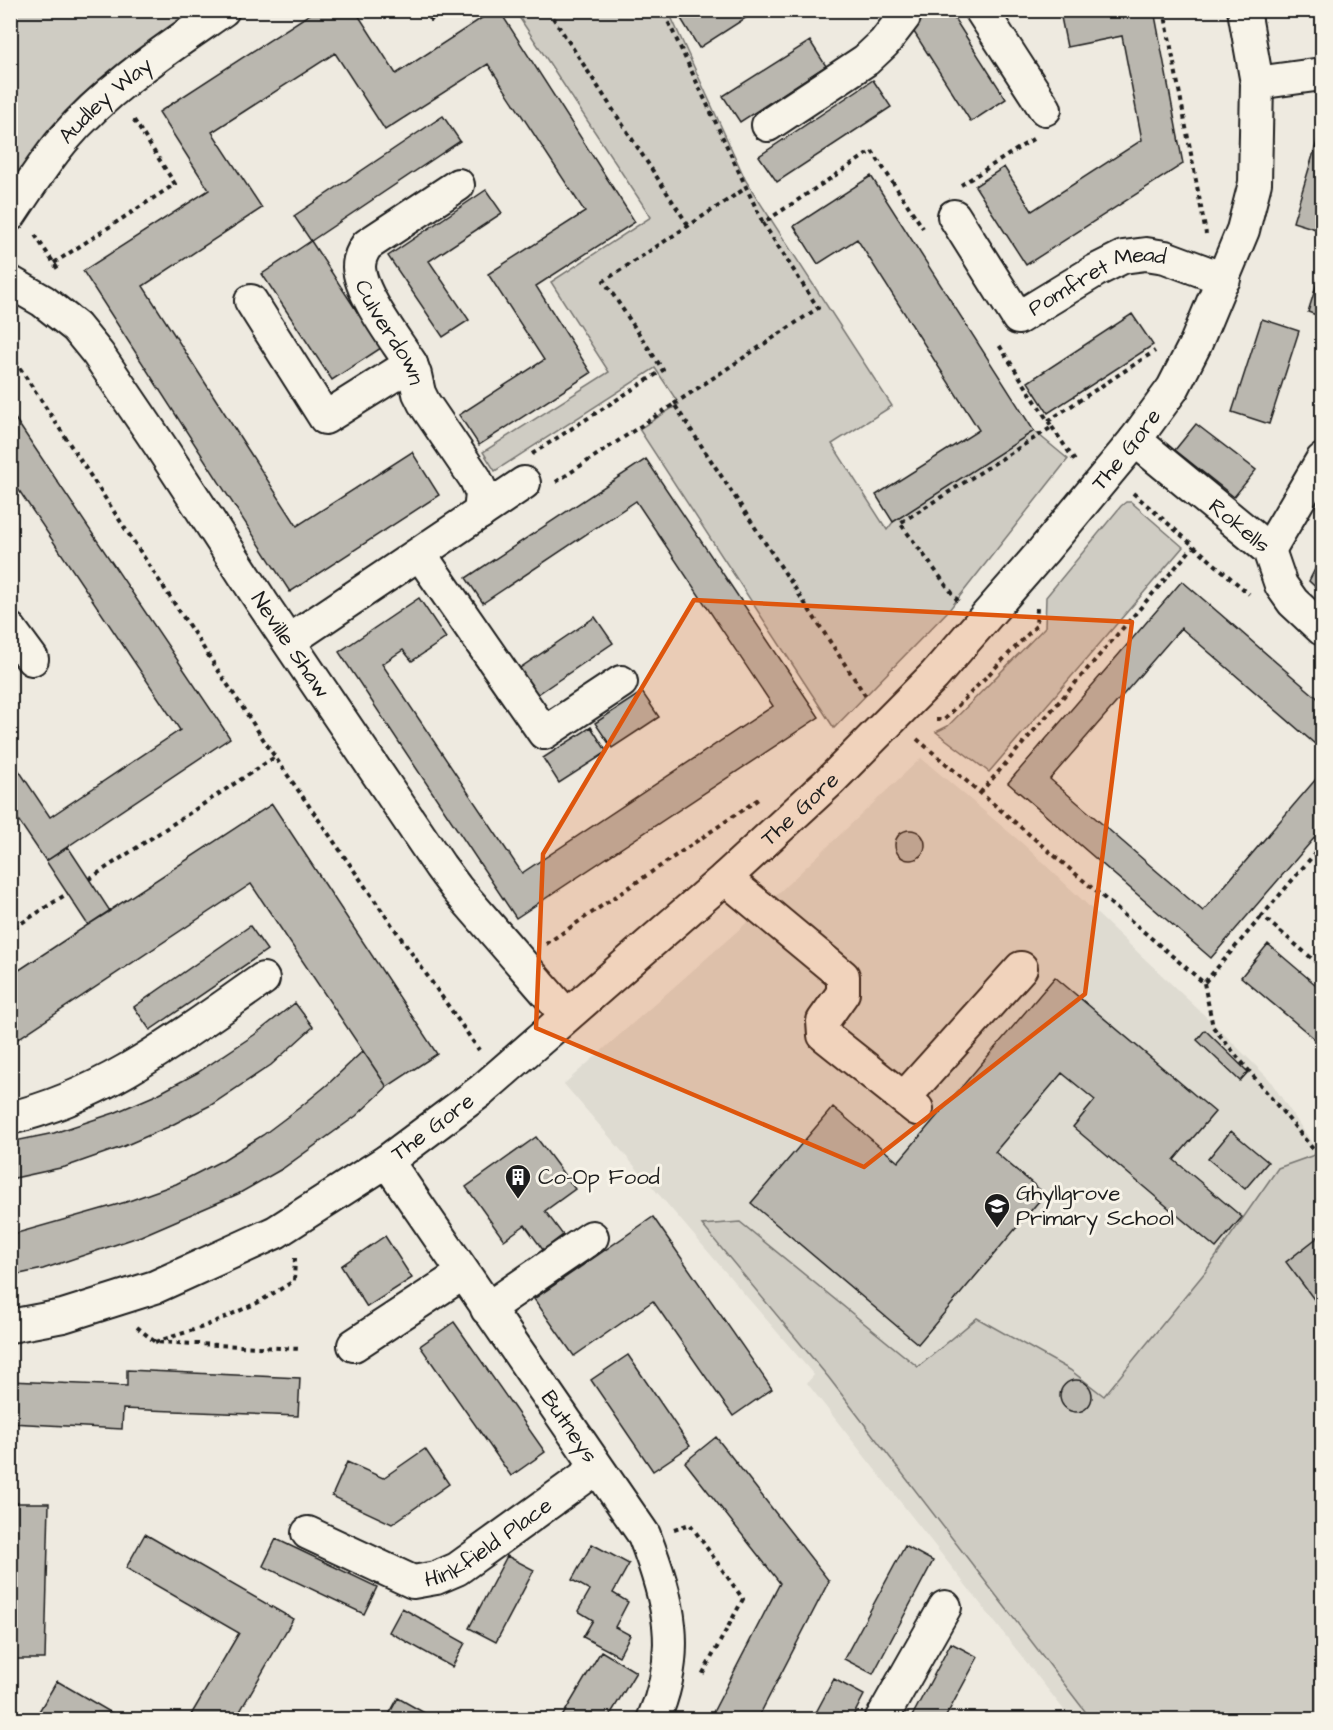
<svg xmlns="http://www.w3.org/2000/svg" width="1333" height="1730" font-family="'Architects Daughter',sans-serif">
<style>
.built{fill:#dedbd1}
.green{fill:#cfccc3;stroke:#767470;stroke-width:1.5}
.building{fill:#bab7af;stroke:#1c1c1c;stroke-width:1.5}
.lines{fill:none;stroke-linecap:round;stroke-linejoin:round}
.minor-casing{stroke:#1c1c1c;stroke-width:36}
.path{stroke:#1c1c1c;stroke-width:4;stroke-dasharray:4.5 4.5;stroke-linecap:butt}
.minor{stroke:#f7f3e8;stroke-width:32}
.marked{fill:#de560d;fill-opacity:0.2;stroke:#de560d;stroke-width:4.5;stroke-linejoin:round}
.labels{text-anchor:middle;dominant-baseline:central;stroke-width:6;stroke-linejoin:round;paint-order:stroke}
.street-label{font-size:22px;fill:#1c1c1c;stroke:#f7f3e8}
.poi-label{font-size:22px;fill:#1c1c1c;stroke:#f7f3e8;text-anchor:start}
</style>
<rect width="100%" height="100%" fill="#eeeae0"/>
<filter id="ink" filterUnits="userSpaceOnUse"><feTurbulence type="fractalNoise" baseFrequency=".0167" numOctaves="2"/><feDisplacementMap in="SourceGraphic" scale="12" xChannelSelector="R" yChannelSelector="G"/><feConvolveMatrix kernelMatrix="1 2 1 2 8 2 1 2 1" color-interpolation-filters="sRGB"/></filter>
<g filter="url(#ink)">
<path class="built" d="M921 758 1023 844 1219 1029 1269 1079 1322 1158V1719H1071L807 1383 814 1375 564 1084 751 919Z"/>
<path class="green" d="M668 10 746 181 892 406 832 444 887 530 893 522 1034 431 1068 459 949 610 834 728 639 429 679 404 655 368 495 471 483 452 609 372 551 282 651 217 515 11Z
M11 11H200L11 190Z
M1126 502H1131L1183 547 989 772 936 732 948 726 1045 627 1046 597 1121 506Z
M1320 1153 1322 1157V1719H1091L829 1378 702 1225 740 1222 918 1367 977 1318 1070 1370 1104 1396 1206 1271 1278 1168Z"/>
<path class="building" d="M316 10H355L396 74 494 10H499L635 222 536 286 591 373 479 445 459 415 544 360 488 274 585 212 488 64 385 130 335 53 212 132 262 208 143 286 297 526 412 452 439 495 290 592 83 271 209 190 159 112Z
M691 10H758L699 48 680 17Z
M900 10H949L1006 99 971 122Z
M1067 10H1154L1183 164 1026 265 975 186 1004 167 1032 211 1142 140 1122 36 1067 47 1060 12Z
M810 41 826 66 740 122 723 96Z
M873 80 891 107 777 182 759 156Z
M443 116 460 141 311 241 294 216Z
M1322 125V231L1293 222Z
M871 176 1034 431 893 522 876 495 979 430 857 239 818 264 794 226Z
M486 190 502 213 429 261 469 320 443 337 388 256Z
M311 241 381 348 332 380 262 274Z
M1322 267V317L1308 312Z
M1132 314 1153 345 1048 413 1028 382Z
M1262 319 1299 331 1269 424 1232 412Z
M10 411 230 738 46 861 10 808V757L50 817 180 730 10 477Z
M1196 424 1256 470 1234 497 1175 450Z
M646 459 819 717 516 918 339 652 419 598 446 638 412 661 403 650 382 664 522 873 773 706 636 501 483 603 466 578Z
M1322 555V593L1309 581Z
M1182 581 1322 702V750L1181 628 1050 779 1203 911 1322 772V829L1211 958 1008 783Z
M595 617 613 643 535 696 517 670Z
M642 692 659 717 612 748 595 723Z
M591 727 607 752 559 783 543 758Z
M272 804 437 1054 387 1087 251 884 10 1044V976Z
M895 845a15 15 0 1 1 30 0a15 15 0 1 1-30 0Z
M68 847 110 911 88 925 46 861Z
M250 926 267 950 150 1030 134 1007Z
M1268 944 1322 990V1045L1241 977Z
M1055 977 1215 1112 1174 1160 1242 1217 1216 1248 1073 1127 1095 1100 1062 1073 995 1152 1045 1194 918 1344 751 1203 833 1107 898 1162Z
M295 1003 313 1027 271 1065 211 1105 168 1127 122 1147 65 1167 10 1179V1142L54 1133 114 1113 156 1095 197 1073 254 1035Z
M1205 1030 1248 1072 1240 1081 1197 1040Z
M363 1051 387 1087 356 1116 282 1169 238 1194 141 1236 43 1269 10 1276V1235L126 1202 176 1184 223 1160 263 1135 299 1108 327 1085Z
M1231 1131 1268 1162 1245 1189 1208 1159Z
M536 1137 575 1189 545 1211 563 1235 543 1250 525 1225 504 1240 466 1187Z
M653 1217 772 1389 733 1416 653 1301 574 1356 534 1299Z
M1322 1234V1310L1286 1262Z
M385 1236 412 1278 367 1307 341 1266Z
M454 1322 545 1452 511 1476 420 1346Z
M628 1355 690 1446 653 1471 591 1380Z
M127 1370 300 1378 298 1416 123 1409 122 1429 10 1423V1381L127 1386Z
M1060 1396a16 16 0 1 1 32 0a16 16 0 1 1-32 0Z
M716 1437 829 1581 757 1720H709L780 1583 685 1462Z
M425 1449 449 1484 392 1524 332 1496 347 1462 383 1478Z
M10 1503H49L45 1659H10Z
M145 1534 293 1619 235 1720H188L239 1633 126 1568Z
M276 1539 377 1587 364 1614 263 1566Z
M592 1544 629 1564 613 1593 628 1602 615 1627 630 1635 619 1656 583 1637 593 1620 578 1611 590 1590 572 1580Z
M905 1546 933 1561 873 1674 844 1659Z
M507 1556 534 1570 496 1642 469 1628Z
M402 1608 465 1643 452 1667 389 1632Z
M951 1643 978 1657 944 1720H910Z
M601 1651 636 1672 607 1720H560Z
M834 1679 864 1695 851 1720H812Z
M57 1681 124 1720H49L38 1713Z
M398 1698 437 1720H386Z"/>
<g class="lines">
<g class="minor-casing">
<g id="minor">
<path d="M981 10 1045 109"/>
<path d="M1257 83 1322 74"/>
<path d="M768 125 866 60 884 43 904 17"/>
<path id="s1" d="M458 185 367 245C362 252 359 258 359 267 360 294 396 340 411 364L415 375 419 393 424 403 475 478 482 493 480 513"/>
<path id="s2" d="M10 215C27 189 44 163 63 140 107 88 167 49 223 10"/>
<path id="s3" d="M954 216 1018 318 1095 271 1123 257 1146 254 1165 257 1224 279"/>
<path id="s4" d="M10 282 43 301 76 327 98 354 161 447 263 604 440 866 457 889 566 1015"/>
<path d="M251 301 325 418 411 364"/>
<path id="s5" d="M1135 440 1269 550 1281 585 1293 602 1322 629"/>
<path d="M1269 550 1322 460"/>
<path d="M420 554 544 733 621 682"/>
<path d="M10 629 32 659"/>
<path d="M289 641 524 483"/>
<path d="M725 878 843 976V993L823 1021 824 1035 917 1109"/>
<path d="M904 1098 1021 968"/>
<path d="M10 1118C105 1096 185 1033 263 979"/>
<path id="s6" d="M387 1161 644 1535C669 1600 683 1652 653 1720"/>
<path d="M487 1309 592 1237"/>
<path id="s7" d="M10 1326 63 1316 155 1287 276 1232 387 1161 482 1090 725 878 829 782 934 676 1043 551 1135 440 1173 388 1196 343 1243 230 1255 183 1257 83 1244 10"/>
<path d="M354 1345 462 1274"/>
<path id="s8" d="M308 1533 413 1582 436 1578 457 1569 597 1468"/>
<path d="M881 1720 945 1607"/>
</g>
</g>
<path class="path" d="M425 10 431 20 445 10
M548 10 688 225
M676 10 666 17 763 223
M1164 10 1206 234
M961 185 1033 139
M35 235 59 271
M54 263 175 184 132 117
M10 353 275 757 479 1050
M674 404 818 308 763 223 872 151 923 228
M1048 421 1155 351
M1052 427 1075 461
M532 454 663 370 604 281 746 188
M556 482 674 404 867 698
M1133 493 1249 594
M958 601 900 523 1052 427 999 345
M936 720H944L1036 626 1037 608
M917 739 1204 983 1262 916
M980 793 1194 546
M1322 845 1262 916 1322 967
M89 879 275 757
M10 916 17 926 68 893
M546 944 760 798
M1204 983 1213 1027 1322 1160
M137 1327 155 1342 301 1349
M155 1342 203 1327 257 1303 294 1281 295 1258
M674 1529 690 1524 743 1599 701 1677"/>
<use href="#minor" class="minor"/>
</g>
</g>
<path class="marked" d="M694 600 1132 622 1085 994 864 1167 536 1028 543 854Z"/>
<defs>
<g id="building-pin" transform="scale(1.35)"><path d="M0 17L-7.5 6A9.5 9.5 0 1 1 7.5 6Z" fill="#1c1c1c" stroke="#f7f3e8"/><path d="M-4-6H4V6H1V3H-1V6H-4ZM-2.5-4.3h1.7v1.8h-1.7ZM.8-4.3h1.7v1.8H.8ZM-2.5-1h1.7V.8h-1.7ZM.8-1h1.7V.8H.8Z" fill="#fff"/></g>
<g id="school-pin" transform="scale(1.35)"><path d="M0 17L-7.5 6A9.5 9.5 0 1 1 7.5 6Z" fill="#1c1c1c" stroke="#f7f3e8"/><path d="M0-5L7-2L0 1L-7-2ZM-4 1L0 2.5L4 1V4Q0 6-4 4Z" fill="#fff"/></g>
</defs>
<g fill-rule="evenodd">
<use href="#building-pin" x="518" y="1177"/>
<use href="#school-pin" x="997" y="1206"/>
</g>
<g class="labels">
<g class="street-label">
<text stroke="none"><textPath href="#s2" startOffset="150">Audley Way</textPath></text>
<text stroke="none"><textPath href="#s3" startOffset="210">Pomfret Mead</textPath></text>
<text stroke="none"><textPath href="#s1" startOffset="206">Culverdown</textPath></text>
<text stroke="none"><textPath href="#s7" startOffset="1444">The Gore</textPath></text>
<text stroke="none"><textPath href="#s5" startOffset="135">Rokells</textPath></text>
<text stroke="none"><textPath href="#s4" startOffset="464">Neville Shaw</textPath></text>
<text stroke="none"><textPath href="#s7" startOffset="958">The Gore</textPath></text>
<text stroke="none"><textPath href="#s7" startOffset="472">The Gore</textPath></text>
<text stroke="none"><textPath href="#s6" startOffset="322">Butneys</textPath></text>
<text stroke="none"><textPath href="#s8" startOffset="202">Hinkfield Place</textPath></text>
</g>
<g class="poi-label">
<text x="538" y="1177">Co-Op Food</text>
<text x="1016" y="1193">Ghyllgrove<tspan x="1016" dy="25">Primary School</tspan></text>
</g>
</g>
<rect width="1333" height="1730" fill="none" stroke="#f7f3e8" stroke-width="36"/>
<rect x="18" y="18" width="1297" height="1694" fill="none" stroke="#1c1c1c" stroke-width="2" filter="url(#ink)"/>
</svg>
